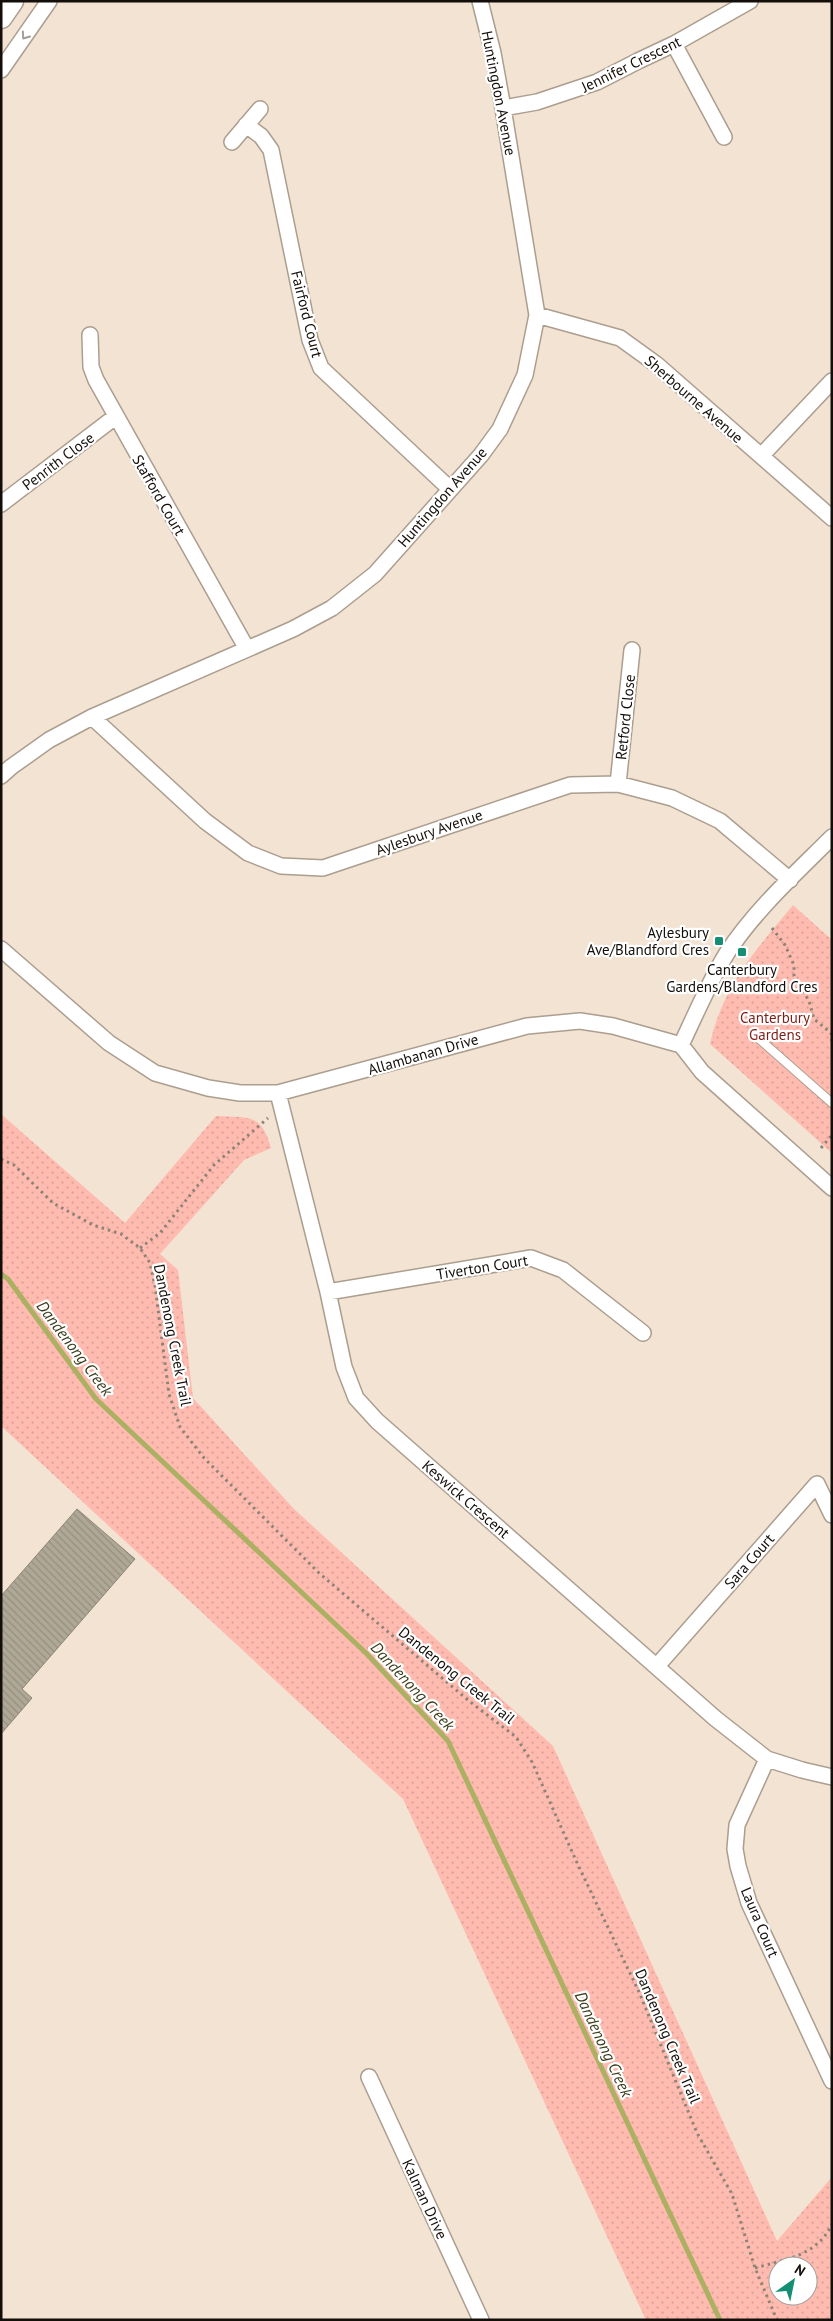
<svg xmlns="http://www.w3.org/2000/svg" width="833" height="2321" font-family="'PT Sans',sans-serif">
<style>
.grass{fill:url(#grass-dots);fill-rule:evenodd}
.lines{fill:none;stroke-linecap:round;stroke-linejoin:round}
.stream{stroke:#acb062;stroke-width:5}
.building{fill:url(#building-back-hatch);stroke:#8c8573}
.service-casing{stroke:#ac9e8f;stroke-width:10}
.minor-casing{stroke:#ac9e8f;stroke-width:18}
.primary-casing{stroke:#ac9e8f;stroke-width:25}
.path{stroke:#8d8378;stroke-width:3;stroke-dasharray:2.5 4;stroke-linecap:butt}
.service{stroke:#fff;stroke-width:8}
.minor{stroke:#fff;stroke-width:15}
.primary{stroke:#fff;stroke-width:22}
.oneway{stroke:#a19f9d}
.poi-dot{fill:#158f73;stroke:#fff;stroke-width:2}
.labels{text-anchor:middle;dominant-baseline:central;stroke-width:4.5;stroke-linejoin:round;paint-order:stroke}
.street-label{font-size:15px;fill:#130e09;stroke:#fff}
.poi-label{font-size:15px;fill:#130e09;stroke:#fff;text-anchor:end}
.park-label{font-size:15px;fill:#7d1e15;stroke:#fff}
.water-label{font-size:16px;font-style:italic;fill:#3a3c19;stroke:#fff}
</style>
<defs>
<pattern id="grass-dots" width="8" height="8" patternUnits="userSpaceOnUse" patternTransform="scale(1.25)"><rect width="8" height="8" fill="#ffbbaf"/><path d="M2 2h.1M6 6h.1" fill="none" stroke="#daa095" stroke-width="1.8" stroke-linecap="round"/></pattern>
<pattern id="building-back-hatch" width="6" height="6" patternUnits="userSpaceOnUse" patternTransform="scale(1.25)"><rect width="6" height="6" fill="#afa896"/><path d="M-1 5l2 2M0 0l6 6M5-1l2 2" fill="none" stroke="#968f80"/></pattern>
</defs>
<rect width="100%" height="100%" fill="#f2e3d3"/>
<path class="grass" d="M793 905 832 940V1153L710 1044C723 985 756 950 793 905Z
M1 1114 125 1223 216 1116C248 1118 261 1112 271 1148L244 1160 160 1254 178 1270 193 1398 294 1509 553 1746 777 2241 832 2177V2320H646L403 1799 1 1426ZM778 2266H808V2296H778Z"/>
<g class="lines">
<path class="stream" d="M1 1274 8 1279 96 1399 366 1653 448 1741 720 2320"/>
</g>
<path class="building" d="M77 1509 135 1559 22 1689 32 1698 1 1734V1596Z"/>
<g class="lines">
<g class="service-casing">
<path id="service" d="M757 1037 832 1103"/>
</g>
<g class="minor-casing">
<path id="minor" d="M674 44 724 137
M1 70 49 1
M503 108 537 102 597 82 638 61 674 44 750 1
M246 125 261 136 271 150 310 340 321 368 450 489
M232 142 260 109
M537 315 620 338 656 364 832 518
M90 335 91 367 96 380 247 649
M761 456 832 381
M1 504 115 417
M92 717 205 821 248 853 281 866 323 868 570 785 618 784 672 798 720 821 790 880
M1 776 11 767 49 740 92 717 293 629 332 608 375 574 481 455 500 429 525 375 537 315 503 108 493 53 480 1
M618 784 632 650
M1 949 109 1043 155 1073 208 1088 240 1093H278L527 1026 580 1021 613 1026 681 1045 702 1072 832 1188
M681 1045C696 1014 709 982 727 953 755 910 796 873 832 837
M278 1093 328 1292 344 1367 356 1398 377 1421 716 1719 767 1759 802 1770 832 1777
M328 1292 531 1258 563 1270 643 1333
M657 1666 817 1484 832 1515
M767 1759 737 1825 735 1849 738 1866 749 1903 832 2081
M369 2077 481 2320"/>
</g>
<g class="primary-casing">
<path id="primary" d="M1 17 12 1"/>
</g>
<path class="path" d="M772 928 785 945 794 965V976L809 1001 814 1019 831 1033 832 1043
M821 1148 832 1135
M1 1159 14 1165 53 1203 93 1225 121 1234 140 1248 150 1263 155 1286 169 1394 180 1427 204 1458 319 1573 469 1701 516 1737 532 1762 578 1865 639 1992 697 2133 732 2194 755 2268 777 2320
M140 1248 160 1233 214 1165 268 1118
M755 2268C786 2259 817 2256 832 2224"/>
<use href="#service" class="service"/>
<use href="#minor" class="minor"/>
<use href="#primary" class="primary"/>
</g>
<defs><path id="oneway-chevron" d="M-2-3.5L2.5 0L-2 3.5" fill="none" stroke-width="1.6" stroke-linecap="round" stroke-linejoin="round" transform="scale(1.25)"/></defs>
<use class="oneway" href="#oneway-chevron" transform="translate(25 36) rotate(125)"/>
<g class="poi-dot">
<rect x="714" y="936" width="10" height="10" rx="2.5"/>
<rect x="737" y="947" width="10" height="10" rx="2.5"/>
</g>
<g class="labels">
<g class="street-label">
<text transform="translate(631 64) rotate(-26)">Jennifer Crescent</text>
<text transform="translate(499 93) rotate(79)">Huntingdon Avenue</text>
<text transform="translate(307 314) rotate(76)">Fairford Court</text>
<text transform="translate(694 399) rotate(41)">Sherbourne Avenue</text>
<text transform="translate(58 461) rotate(-37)">Penrith Close</text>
<text transform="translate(159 495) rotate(60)">Stafford Court</text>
<text transform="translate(442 497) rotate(-49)">Huntingdon Avenue</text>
<text transform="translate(625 717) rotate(-84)">Retford Close</text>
<text transform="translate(429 832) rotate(-19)">Aylesbury Avenue</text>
<text transform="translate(423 1054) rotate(-16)">Allambanan Drive</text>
<text transform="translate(482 1267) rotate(-9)">Tiverton Court</text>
<text transform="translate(173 1335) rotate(79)">Dandenong Creek Trail</text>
<text transform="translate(466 1499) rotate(41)">Keswick Crescent</text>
<text transform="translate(749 1561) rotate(-49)">Sara Court</text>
<text transform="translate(457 1675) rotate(39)">Dandenong Creek Trail</text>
<text transform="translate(760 1922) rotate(67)">Laura Court</text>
<text transform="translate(668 2036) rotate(67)">Dandenong Creek Trail</text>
<text transform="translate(425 2199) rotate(65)">Kalman Drive</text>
</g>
<g class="poi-label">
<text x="709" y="932">Aylesbury<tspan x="709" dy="17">Ave/Blandford Cres</tspan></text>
<text x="742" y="969" text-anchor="middle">Canterbury<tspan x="742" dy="17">Gardens/Blandford Cres</tspan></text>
</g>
<g class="park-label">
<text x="775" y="1017">Canterbury<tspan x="775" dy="17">Gardens</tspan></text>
</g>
<g class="water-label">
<text transform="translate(75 1348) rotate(53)">Dandenong Creek</text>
<text transform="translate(413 1686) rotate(47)">Dandenong Creek</text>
<text transform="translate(604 2044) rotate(65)">Dandenong Creek</text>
</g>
</g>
<rect width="833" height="2321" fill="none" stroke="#130e09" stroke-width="5"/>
<g transform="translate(793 2281) rotate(33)"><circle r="24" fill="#ffffff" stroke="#a19f9d"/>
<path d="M0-4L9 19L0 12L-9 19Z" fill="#158f73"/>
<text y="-8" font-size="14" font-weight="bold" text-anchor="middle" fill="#130e09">N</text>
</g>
</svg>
